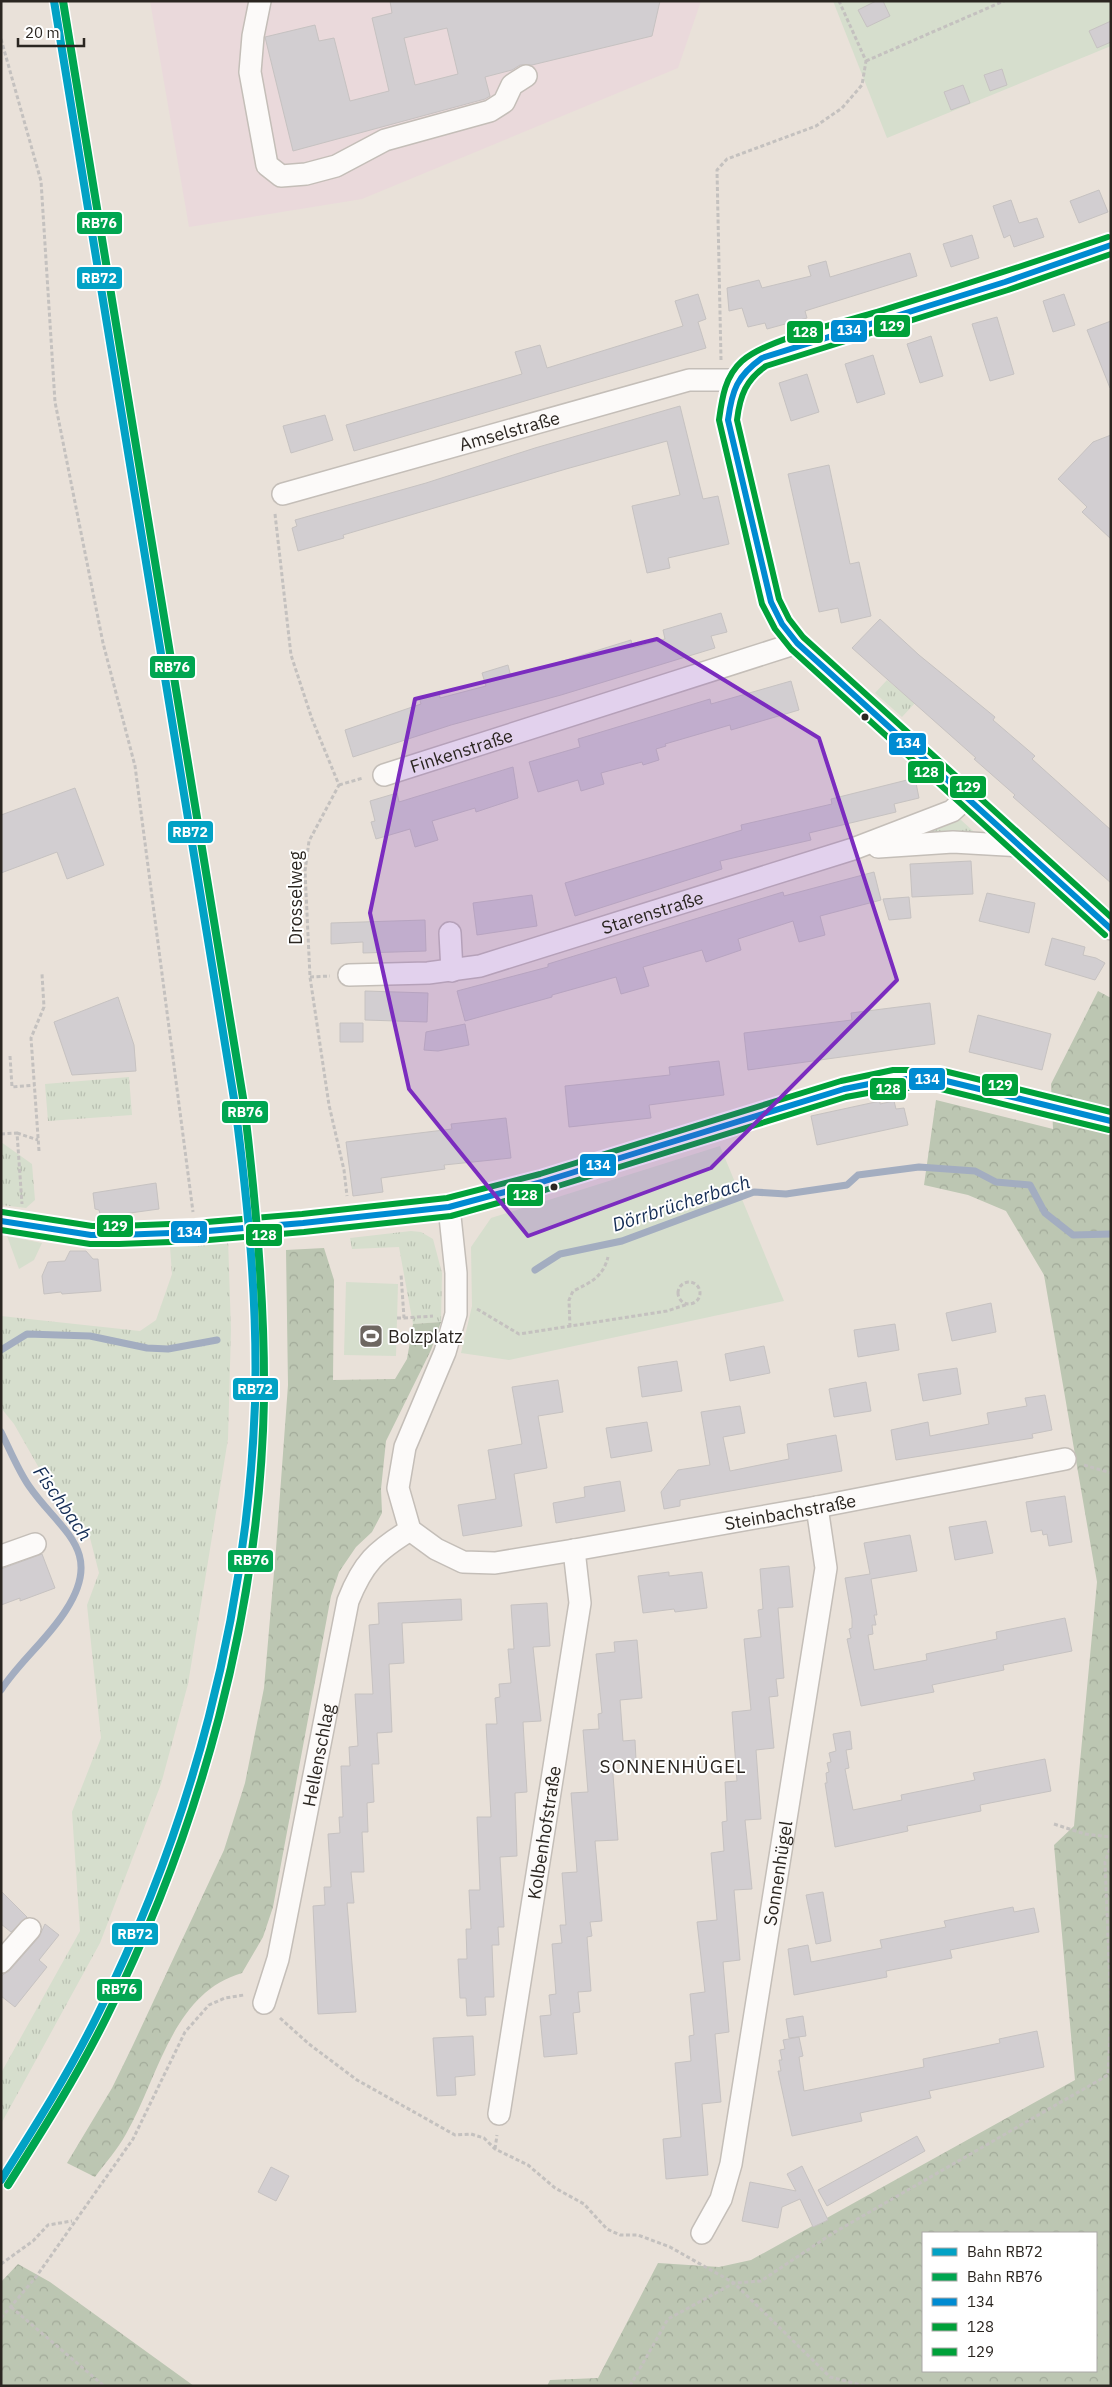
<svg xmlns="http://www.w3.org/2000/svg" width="1112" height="2387" font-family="'IBM Plex Sans',sans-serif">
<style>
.industrial{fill:#ead9db}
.grass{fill:url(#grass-tufts)}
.forest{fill:url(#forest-crowns);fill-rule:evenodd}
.green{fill:#d6decd}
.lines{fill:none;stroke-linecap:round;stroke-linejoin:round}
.stream{stroke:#a3adc0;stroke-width:7}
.building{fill:#d2ced1;stroke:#c6c2c1;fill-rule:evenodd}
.minor-tunnel{stroke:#c3bcb4;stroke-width:21;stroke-dasharray:21 11;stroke-linecap:butt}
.minor-casing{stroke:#c4beb8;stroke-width:24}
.path{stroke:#c4c1bf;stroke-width:3;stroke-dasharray:4 2.5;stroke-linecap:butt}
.minor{stroke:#fcfaf9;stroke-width:21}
.bus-1-casing{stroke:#fff;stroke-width:10}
.bus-2-casing{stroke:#fff;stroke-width:10}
.bus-3-casing{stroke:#fff;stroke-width:10}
.bus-1{stroke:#008bd2;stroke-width:6}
.bus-2{stroke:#00a13a;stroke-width:6}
.bus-3{stroke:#00a13a;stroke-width:6}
.rail-1-casing{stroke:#fff;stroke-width:11}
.rail-2-casing{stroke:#fff;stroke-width:11}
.rail-1{stroke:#02a2c5;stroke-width:8}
.rail-2{stroke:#00a651;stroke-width:8}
.marked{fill:#7b2cbf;fill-opacity:0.2;stroke:#7b2cbf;stroke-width:4;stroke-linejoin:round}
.bus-dot{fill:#2b2621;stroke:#fff;stroke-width:2}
.labels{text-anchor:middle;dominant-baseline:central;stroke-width:4;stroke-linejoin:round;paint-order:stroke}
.street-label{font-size:18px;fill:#2b2621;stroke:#fff}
.poi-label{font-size:18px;fill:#2b2621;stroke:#fff;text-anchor:start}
.water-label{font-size:19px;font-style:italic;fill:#142d55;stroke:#fff}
.neighbourhood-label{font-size:19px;letter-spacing:1px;fill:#2b2621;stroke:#fff}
.line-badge{stroke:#fff;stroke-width:2}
.badge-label{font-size:14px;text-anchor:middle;font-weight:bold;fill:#fff}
</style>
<defs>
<pattern id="grass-tufts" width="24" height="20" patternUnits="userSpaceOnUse" patternTransform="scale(1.25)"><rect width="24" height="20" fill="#d6decd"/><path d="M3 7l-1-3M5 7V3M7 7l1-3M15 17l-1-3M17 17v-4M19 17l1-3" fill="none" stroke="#b8beb0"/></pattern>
<pattern id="forest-crowns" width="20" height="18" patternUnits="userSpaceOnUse" patternTransform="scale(1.25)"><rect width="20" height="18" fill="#bcc6b2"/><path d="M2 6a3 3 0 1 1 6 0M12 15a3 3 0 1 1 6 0" fill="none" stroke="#a2aa99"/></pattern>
</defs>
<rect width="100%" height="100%" fill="#e9e1d9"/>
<path class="industrial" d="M150 1H701L678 68 362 199 189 227Z"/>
<path class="grass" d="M887 680 915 703 902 717 875 693Z
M955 820H961L982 839 903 836Z
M129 1077 132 1115 48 1121 45 1084Z
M1 1142 32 1164 35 1200 26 1208 1 1205Z
M411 1231 421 1232 433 1239 442 1273 441 1322 413 1324 399 1247 352 1249 350 1238Z
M228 1238 231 1330 228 1439 188 1684 161 1784 100 1943 1 2124V2073L80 1931 72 1812 101 1738 87 1605 99 1573 89 1534 56 1498 14 1424 1 1408V1316L140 1331 156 1320 172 1274 170 1247Z"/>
<path class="forest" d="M1098 991 1111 998V2386H547L550 2380 598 2378 658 2263 719 2267 751 2260 1075 2080 1054 1845 1074 1826 1097 1582 1044 1275 1006 1211 968 1195 924 1185 936 1100 1053 1129 1051 1084ZM923 2233H1096V2371H923Z
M324 1248 334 1280 333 1380 395 1379 407 1359 413 1324 441 1322 431 1350 386 1441 381 1489 382 1513 372 1532 356 1547 339 1572 331 1596 273 1907 263 1937 242 1973C172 1993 158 2079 126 2134 118 2149 105 2163 95 2177L67 2163 112 2088 133 2045 224 1850 245 1783 264 1688 276 1549 288 1385 286 1250Z
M18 2264 50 2282 194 2386H1V2282Z"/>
<path class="green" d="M833 1H1111V46L887 138Z
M720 1146 784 1301 509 1360 461 1353 472 1306 471 1247 491 1218Z
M7 1236 42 1243 34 1260 19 1269Z
M346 1282 398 1284 396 1356 344 1355Z"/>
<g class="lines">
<path class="stream" d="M535 1270 560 1254 622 1241 754 1192 786 1194 847 1185 858 1175 919 1167 975 1171 996 1182 1030 1185 1045 1213 1073 1235 1111 1234
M1 1350 27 1334 90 1336 147 1348 168 1349 217 1340
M1 1432C10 1450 18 1470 29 1486 60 1531 105 1550 66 1610 48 1639 20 1661 1 1690"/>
</g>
<path class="building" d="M390 1H660L652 36 532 65H520L512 70 485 77 490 96 485 99 293 151 265 37 315 25 319 41 334 38 350 101 389 91 372 18 392 13ZM447 28 458 74 415 85 404 38Z
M876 1H883L890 16 867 27 858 10Z
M1111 21V42L1097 48 1089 31Z
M1002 69 1007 85 990 91 984 75Z
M963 85 970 103 951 110 944 92Z
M1099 190 1108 212 1079 223 1070 201Z
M1011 200 1019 223 1037 218 1044 237 1014 247 1010 235 1004 238 993 206Z
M972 235 979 258 951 267 943 244Z
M910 253 917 276 805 311 807 318 767 329 765 323 748 327 742 308 729 311 727 288 759 280 762 288 811 276 808 266 826 261 830 277Z
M698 294 706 319 698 322 706 348 354 451 346 425 522 374 515 352 540 345 547 368 683 326 675 301Z
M1064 294 1075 325 1053 332 1043 301Z
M997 317 1014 374 990 381 972 324Z
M1111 321V388H1110L1087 330Z
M931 336 943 376 920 383 907 344Z
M873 355 885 394 857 403 845 364Z
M807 374 819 412 791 421 779 383Z
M680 406 703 499 718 496 729 544 668 558 670 568 647 573 632 506 680 495 667 441 566 469 343 535 344 538 298 551 292 528 297 526 295 520 426 483 535 448Z
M325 415 333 440 291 453 283 426Z
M1111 435V539L1082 512 1087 507 1058 479 1093 442Z
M829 465 850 564 859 562 871 616 841 623 838 608 819 612 788 474Z
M721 613 727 632 711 636 715 648 561 695 451 725 353 757 345 730 421 704 419 697 439 692 440 698 486 686 482 673 508 665 511 677 631 640 633 648 665 639 663 630Z
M880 619 919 655 995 717 993 720 1035 756 1032 759 1111 830V883L1013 797 1015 795 974 759 976 758 852 648Z
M791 681 799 710 731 730 730 725 665 744 666 746 656 749 659 760 643 765 642 762 601 773 604 784 581 791 578 780 538 792 529 762 580 747 578 739 710 699 711 704Z
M513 767 518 798 476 812 475 808 432 821 438 840 415 847 410 829 376 839 371 822 375 821 370 801 397 793 399 802Z
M915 778 919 798 894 804 896 812 809 833 811 840 720 861 722 869 575 916 565 883 742 830 741 825 832 804 831 799Z
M75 788 104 865 67 879 57 852 1 873V815Z
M971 861 973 894 912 897 910 864Z
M874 872 881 900 820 916 825 935 799 942 793 921 738 939 741 950 706 962 702 950 643 967 649 986 621 994 616 977 552 995V997L465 1021 457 991 548 967V964L783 892 784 896Z
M987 893 1035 903 1029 933 979 921Z
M532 895 537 926 477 935 473 903Z
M909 897 911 918 889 920 883 899Z
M425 920 426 951 363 953V942L331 944V923Z
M1052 938 1085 947 1083 955 1096 958 1105 963 1095 980 1045 965Z
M365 991 428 993 427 1022 365 1020Z
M118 997 134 1045 136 1071 72 1075 54 1022Z
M930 1003 935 1044 748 1070 744 1033 852 1020 851 1013Z
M978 1015 1051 1034 1042 1070 969 1052Z
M340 1023H363V1042H340Z
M465 1024 469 1045 438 1051 424 1050 426 1032Z
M719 1061 724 1095 649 1105 651 1118 569 1127 565 1086 670 1075 669 1067Z
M880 1101V1104L894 1101 896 1109 904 1108 908 1125 817 1145 811 1116Z
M506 1118 511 1158 444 1165 445 1169 381 1178 383 1192 353 1196 346 1142 452 1129 451 1124Z
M156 1183 159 1209 101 1217 99 1210 95 1209 93 1193Z
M70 1251H86L93 1259H98L101 1291 62 1294 61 1292 44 1294 42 1276 48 1262 65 1261Z
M991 1303 996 1332 952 1341 946 1313Z
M895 1324 899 1350 858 1357 854 1330Z
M764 1346 770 1373 730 1381 725 1354Z
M677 1361 682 1391 642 1397 638 1367Z
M957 1368 961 1394 923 1401 918 1374Z
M558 1380 563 1412 538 1416 547 1468 514 1474 522 1526 463 1536 458 1505 496 1499 488 1450 522 1444 512 1387Z
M866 1382 871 1411 834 1417 829 1389Z
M1045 1395 1052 1430 1032 1434 1033 1438 896 1460 891 1430 928 1422 930 1436 989 1424 987 1413 1027 1406 1025 1398Z
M740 1406 745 1433 723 1437 730 1471 789 1459 787 1444 836 1435 842 1471 680 1500V1506L664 1509 661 1492 678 1470 710 1465 701 1412Z
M647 1422 652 1451 611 1458 606 1428Z
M620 1481 625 1511 556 1523 553 1503 585 1497 584 1487Z
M1065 1496 1072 1542 1049 1546 1047 1534 1043 1535 1042 1530 1031 1532 1026 1502Z
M986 1521 993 1553 955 1560 949 1527Z
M910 1535 917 1571 871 1579 877 1615H874L876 1625H872L873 1634 868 1635 874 1670 927 1660 926 1654 997 1639 996 1632 1065 1618 1072 1651 1003 1665 1004 1670 932 1685 934 1692 861 1706 847 1639 851 1638 849 1629 852 1628V1619L845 1578 870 1574 864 1543Z
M42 1554 55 1588 20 1601V1598L1 1605V1569Z
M789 1566 793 1607 778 1608 784 1678 776 1679 778 1696 769 1697 774 1748 756 1750 761 1819 745 1820 752 1889 734 1890 740 1960 723 1962 729 2032 715 2034 721 2102 702 2104 708 2175 666 2179 663 2139 681 2137 675 2063 691 2061 689 2036 694 2035 690 1994 705 1992 697 1922 717 1920 711 1853 724 1851 722 1822 727 1821 725 1782 737 1781 732 1712 751 1710 744 1639 761 1637 758 1610 763 1609 760 1569Z
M669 1572V1576L702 1572 707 1608 675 1612 674 1609 643 1613 638 1576Z
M461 1599 462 1620 402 1623 404 1663 389 1664 392 1732 377 1733 379 1764H372L374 1802 367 1803 368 1832H362L364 1872H351L354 1903H347L356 2012 318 2014 313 1906 325 1905 324 1887H331L328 1834 340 1833 339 1817H343L341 1766H350L349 1747 358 1746 355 1694H373L369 1625 379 1624 378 1603Z
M547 1603 550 1646 533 1647 541 1721 523 1722 527 1792 515 1793 517 1856 500 1857 504 1927H498L499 1945H492L494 1997H485L486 2015 467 2016 466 1998H460L458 1959H467L466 1929H471L469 1890H480L477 1817H491L486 1724H497L495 1698 500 1697 499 1684 511 1683 508 1649H514L511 1605Z
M637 1640 642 1698 620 1700 623 1741 635 1740 636 1760 612 1762 618 1840 595 1841 602 1921 590 1922 592 1936 587 1937 591 1991 578 1992 580 2012 573 2013 577 2054 544 2057 540 2016 551 2015 549 1995 556 1994 552 1944 562 1943 560 1925H566L562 1873 577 1872 571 1793 588 1792 583 1730 599 1729 598 1714 602 1713 596 1654 615 1652 614 1642Z
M850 1731 852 1749 846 1750 849 1768 845 1769 853 1810 902 1800 901 1795 975 1780 973 1773 1045 1759 1051 1791 980 1805 981 1811 907 1826 908 1831 835 1847 825 1783H827L826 1773 829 1772 827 1763 831 1762 829 1753 836 1751 833 1734Z
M1 1891 27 1917 11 1932 1 1924Z
M823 1892 831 1941 816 1944 806 1895Z
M1013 1907 1014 1912 1034 1908 1039 1932 950 1950 952 1958 886 1971 887 1977 794 1995 788 1949 808 1945 811 1962 882 1948 880 1940 946 1927 944 1921Z
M45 1924 59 1935 39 1960 47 1967 15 2007 1 1996V1976L10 1970 39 1937Z
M803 2016 806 2036 789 2038 786 2019Z
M1037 2031 1044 2067 929 2091 931 2098 860 2113 862 2121 792 2136 778 2071H781L779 2060H782L780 2050 785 2049 783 2040 799 2037 803 2056 799 2057 804 2091 924 2067 923 2059 1000 2043 999 2039Z
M473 2036 475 2075 455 2077 456 2095 437 2096 433 2038Z
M917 2136 925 2151 827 2206 818 2190Z
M802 2166 828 2220 813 2227 800 2199 782 2207 778 2228 742 2221 750 2182 796 2191 787 2174Z
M271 2167 289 2176 276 2201 258 2192Z"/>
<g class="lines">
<path class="minor-tunnel" d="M229 1230 303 1223"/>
<g class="minor-casing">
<g id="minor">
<path d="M260 1 253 36 250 72 267 165 281 176 306 174 336 166 385 140 490 111 504 102 512 85 526 76"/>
<path d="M1111 245 1005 282 817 339 762 358 748 368 738 380 731 398 728 420 771 602 782 624 797 643 1111 929"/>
<path id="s1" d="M283 494 689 380H738"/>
<path id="s2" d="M384 775 797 643"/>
<path d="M878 847 953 842 1021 846"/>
<path d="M450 933 452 971"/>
<path id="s3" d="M349 975 428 973 480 966 853 849 952 811 967 797"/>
<path id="s4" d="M449 1207 456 1273V1314L445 1352 405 1447 398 1488 410 1530 436 1549 463 1562 495 1563 574 1550 817 1507 1065 1459"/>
<path d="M1 1221 91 1235 229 1230"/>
<path d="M303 1223 449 1207 542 1182 844 1089 894 1079H938L1111 1121"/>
<path d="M1 1556 35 1544"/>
<path d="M1 1962 30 1929"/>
<path id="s5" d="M264 2003 278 1959 348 1601C363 1563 376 1551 410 1530"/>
<path id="s6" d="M499 2114 580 1603 574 1550"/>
<path id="s7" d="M702 2233 721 2199 731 2164 826 1568 817 1507"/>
</g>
</g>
<path class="path" d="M1 39 41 181 55 402 103 643 135 766 193 1212
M866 61 1004 1
M721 360 717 170 727 159 816 126 842 108 862 85 866 61 839 1
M275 514 291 655 312 719 339 785 309 841 305 871 310 977 329 1105 344 1170 347 1196
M339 785 363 778
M310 977 330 976
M10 1056 12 1087 35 1085
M17 1133 38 1140
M1 1134 17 1133 22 1204
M39 1151 31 1038 44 1007 42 974
M678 1293a11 11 0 1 1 22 0a11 11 0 1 1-22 0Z
M477 1309 519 1334 667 1311 688 1304
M397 1318H404L401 1274
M404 1318 433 1316
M570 1327 569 1300 573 1291C590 1283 603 1277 608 1257
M1084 1465 1111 1473
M1054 1824 1085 1834 1111 1837
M280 2018 309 2044 357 2080 455 2135 471 2134 484 2138 495 2149 528 2165 555 2188 584 2204 607 2229 620 2235H638L670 2247 734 2283 830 2377 865 2386
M495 2149 497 2135
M1 2264 33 2241 48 2225 72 2221
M11 2307 104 2386
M1 2318 36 2277 133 2139 185 2032 209 2005 225 1998 244 1995
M630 2386 668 2319 734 2283 761 2281 833 2233 1108 2075 1111 2012 1105 1862 1111 1845"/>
<use href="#minor" class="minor"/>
<g class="bus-1-casing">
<path id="bus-1" d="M1111 245 1005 282 762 358C737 376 732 390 728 420L771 602 782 624 797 643 1111 929
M1 1221 91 1235H119L196 1232 303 1223 449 1207 542 1182 844 1089 894 1079H938L1111 1121"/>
</g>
<g class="bus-2-casing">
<path id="bus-2" d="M1105 935 791 649 775 629 762 604 719 420C722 398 725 376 742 361 767 339 843 322 877 312 955 288 1032 263 1108 237
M1 1230 90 1244H119L197 1241 304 1232 451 1216 545 1190 846 1097 895 1088H937L1109 1130"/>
</g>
<g class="bus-3-casing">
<path id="bus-3" d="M1111 254 1008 290 766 366C746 380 740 395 737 420L779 599 789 619 803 637 1111 917
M2 1212 92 1226H119L195 1223 302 1214 447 1198 540 1174 841 1081 893 1070H940L1111 1112"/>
</g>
<use href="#bus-1" class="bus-1"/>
<use href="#bus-2" class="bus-2"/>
<use href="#bus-3" class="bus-3"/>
<g class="rail-1-casing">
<path id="rail-1" d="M1 2180C36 2125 70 2071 98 2014 192 1825 247 1615 255 1404 258 1304 248 1204 235 1105L54 1"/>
</g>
<g class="rail-2-casing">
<path id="rail-2" d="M8 2185C43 2130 77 2076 106 2018 201 1828 260 1611 264 1399 265 1300 256 1202 244 1104L63 1"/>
</g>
<use href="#rail-1" class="rail-1"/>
<use href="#rail-2" class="rail-2"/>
</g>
<path class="marked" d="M657 639 819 738 897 980 711 1168 528 1236 409 1089 370 913 415 699Z"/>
<defs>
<g id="stadium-square" transform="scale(1.25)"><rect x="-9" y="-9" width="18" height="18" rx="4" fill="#6e6761" stroke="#fff"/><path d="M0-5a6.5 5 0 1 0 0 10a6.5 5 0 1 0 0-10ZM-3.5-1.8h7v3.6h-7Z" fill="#fff"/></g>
</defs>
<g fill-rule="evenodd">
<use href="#stadium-square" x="371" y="1336"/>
</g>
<g class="bus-dot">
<circle cx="865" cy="717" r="4.5"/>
<circle cx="554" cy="1187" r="4.5"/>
</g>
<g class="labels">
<g class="street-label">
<text stroke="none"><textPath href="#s1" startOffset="235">Amselstraße</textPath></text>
<text stroke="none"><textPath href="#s2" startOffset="81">Finkenstraße</textPath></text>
<text transform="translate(295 898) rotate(-90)">Drosselweg</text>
<text stroke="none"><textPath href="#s3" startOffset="312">Starenstraße</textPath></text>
<text stroke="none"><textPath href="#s4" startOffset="729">Steinbachstraße</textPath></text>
<text stroke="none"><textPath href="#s5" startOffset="254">Hellenschlag</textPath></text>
<text stroke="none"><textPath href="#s6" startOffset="285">Kolbenhofstraße</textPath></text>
<text stroke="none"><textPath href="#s7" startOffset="370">Sonnenhügel</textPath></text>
</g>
<g class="poi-label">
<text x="388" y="1336">Bolzplatz</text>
</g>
<g class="water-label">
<text transform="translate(681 1203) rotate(-18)">Dörrbrücherbach</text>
<text transform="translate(63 1503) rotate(55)">Fischbach</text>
</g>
<g class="neighbourhood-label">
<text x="673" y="1766">SONNENHÜGEL</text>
</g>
</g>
<g class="line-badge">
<rect x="76" y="211" width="47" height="24" rx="5" fill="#00a651"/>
<rect x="76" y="266" width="47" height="24" rx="5" fill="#02a2c5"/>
<rect x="873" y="314" width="38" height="24" rx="5" fill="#00a13a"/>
<rect x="830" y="319" width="38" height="24" rx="5" fill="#008bd2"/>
<rect x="786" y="320" width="38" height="24" rx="5" fill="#00a13a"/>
<rect x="149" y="655" width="47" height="24" rx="5" fill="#00a651"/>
<rect x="888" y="732" width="39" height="24" rx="5" fill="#008bd2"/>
<rect x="907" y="760" width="38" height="24" rx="5" fill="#00a13a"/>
<rect x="949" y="775" width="38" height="24" rx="5" fill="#00a13a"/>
<rect x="167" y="820" width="47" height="24" rx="5" fill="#02a2c5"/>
<rect x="908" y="1067" width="38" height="24" rx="5" fill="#008bd2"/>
<rect x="981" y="1073" width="38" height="24" rx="5" fill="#00a13a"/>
<rect x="869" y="1077" width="38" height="24" rx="5" fill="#00a13a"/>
<rect x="221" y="1100" width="48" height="24" rx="5" fill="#00a651"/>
<rect x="579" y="1153" width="38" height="24" rx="5" fill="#008bd2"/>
<rect x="506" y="1183" width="38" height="24" rx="5" fill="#00a13a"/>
<rect x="96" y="1214" width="38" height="24" rx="5" fill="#00a13a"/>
<rect x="170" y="1220" width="38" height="24" rx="5" fill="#008bd2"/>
<rect x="245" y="1223" width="38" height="24" rx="5" fill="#00a13a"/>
<rect x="232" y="1377" width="47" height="24" rx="5" fill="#02a2c5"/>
<rect x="227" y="1549" width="47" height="24" rx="5" fill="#00a651"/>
<rect x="111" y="1922" width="48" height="24" rx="5" fill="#02a2c5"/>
<rect x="96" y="1978" width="47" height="24" rx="5" fill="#00a651"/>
</g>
<g class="badge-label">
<text x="99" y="228">RB76</text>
<text x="99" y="283">RB72</text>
<text x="892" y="331">129</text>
<text x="849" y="335">134</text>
<text x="805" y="337">128</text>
<text x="172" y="672">RB76</text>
<text x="908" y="748">134</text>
<text x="926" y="777">128</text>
<text x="968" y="792">129</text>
<text x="190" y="837">RB72</text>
<text x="927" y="1084">134</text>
<text x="1000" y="1090">129</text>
<text x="888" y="1094">128</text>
<text x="245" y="1117">RB76</text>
<text x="598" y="1170">134</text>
<text x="525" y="1200">128</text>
<text x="115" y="1231">129</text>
<text x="189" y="1237">134</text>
<text x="264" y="1240">128</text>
<text x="255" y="1394">RB72</text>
<text x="251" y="1565">RB76</text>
<text x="135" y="1939">RB72</text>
<text x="119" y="1994">RB76</text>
</g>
<rect width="1112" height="2387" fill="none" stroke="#2b2621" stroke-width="5"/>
<rect x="922" y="2232" width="175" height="140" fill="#ffffff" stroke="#aaa8a6"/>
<rect x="932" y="2248" width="25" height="8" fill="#02a2c5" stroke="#aaa8a6"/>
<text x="967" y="2257" font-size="15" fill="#2b2621">Bahn RB72</text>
<rect x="932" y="2273" width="25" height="8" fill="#00a651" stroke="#aaa8a6"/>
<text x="967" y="2282" font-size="15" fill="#2b2621">Bahn RB76</text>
<rect x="932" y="2298" width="25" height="8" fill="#008bd2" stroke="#aaa8a6"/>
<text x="967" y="2307" font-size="15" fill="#2b2621">134</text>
<rect x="932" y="2323" width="25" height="8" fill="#00a13a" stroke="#aaa8a6"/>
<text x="967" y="2332" font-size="15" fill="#2b2621">128</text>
<rect x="932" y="2348" width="25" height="8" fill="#00a13a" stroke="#aaa8a6"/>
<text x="967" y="2357" font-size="15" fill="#2b2621">129</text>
<path d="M18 38v8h66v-8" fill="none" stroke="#2b2621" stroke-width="2.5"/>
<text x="25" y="38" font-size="15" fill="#2b2621" stroke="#ffffff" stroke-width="4" paint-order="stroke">20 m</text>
</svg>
